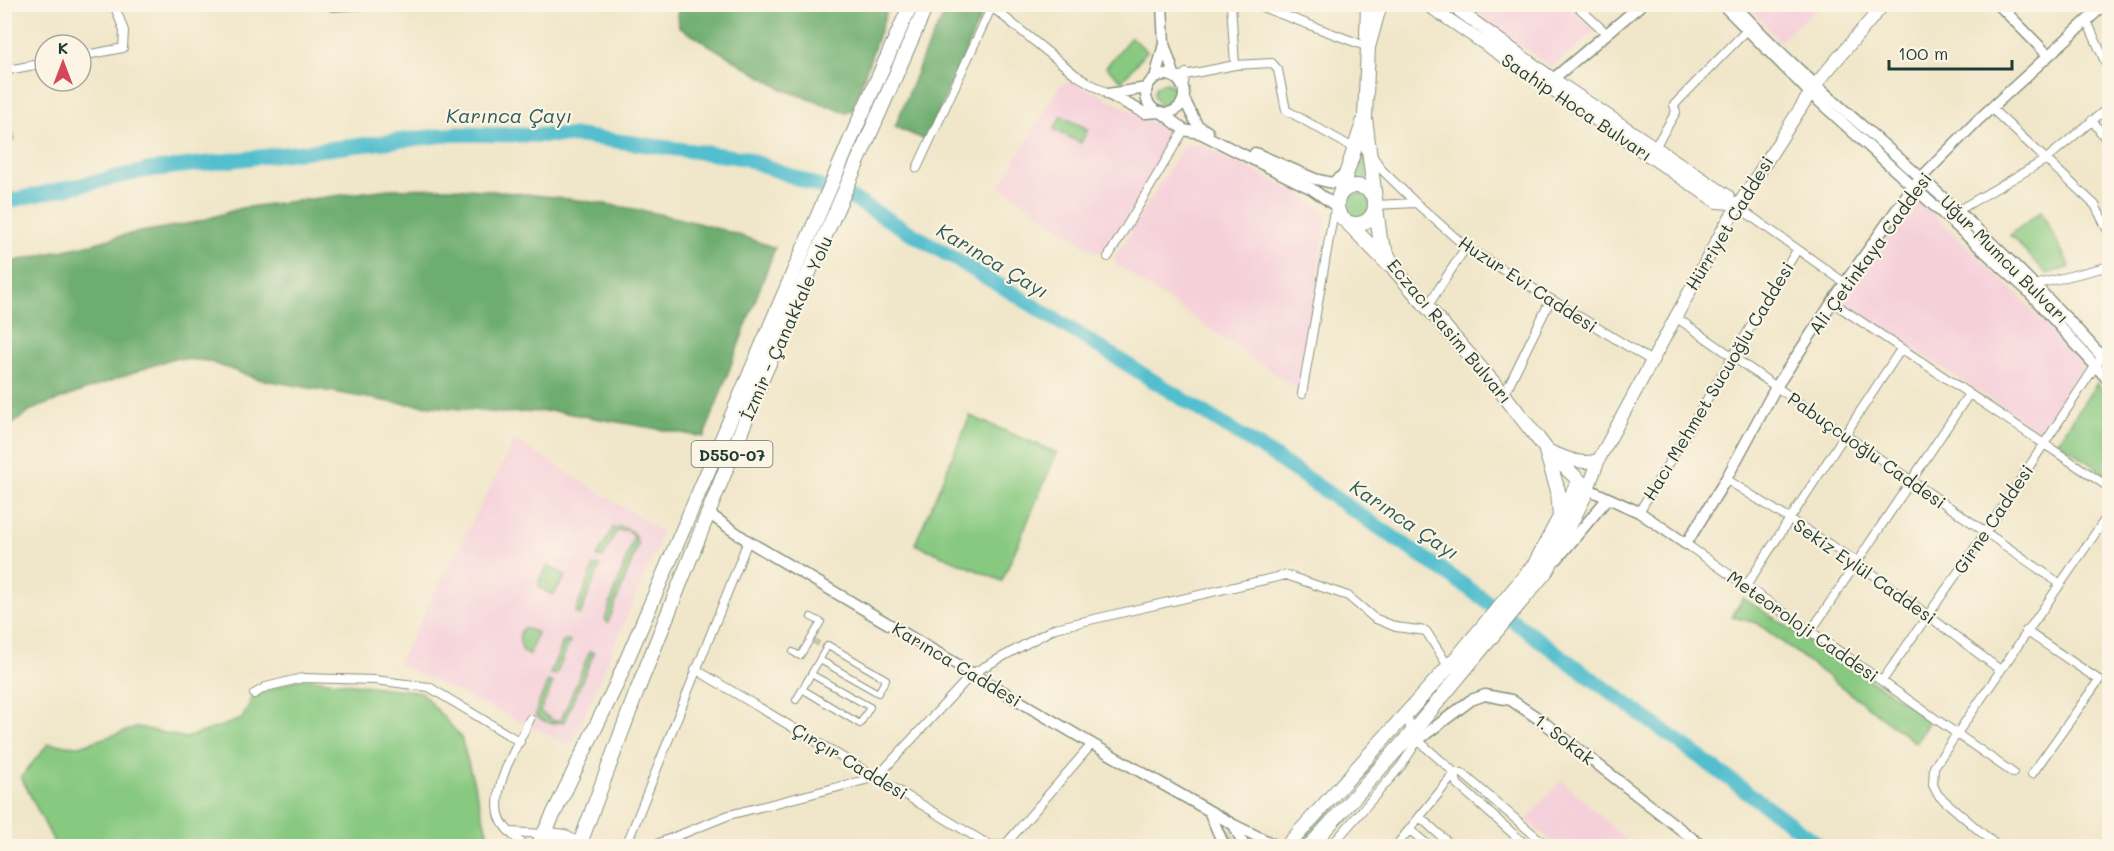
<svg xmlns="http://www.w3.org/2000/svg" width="2114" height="851" font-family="Mali,sans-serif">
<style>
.built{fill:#f5cfda}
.green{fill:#88c981;stroke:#54835a;stroke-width:1.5}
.forest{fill:#6ead6f;stroke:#467552;stroke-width:1.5}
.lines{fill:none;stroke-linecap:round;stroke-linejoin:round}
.river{stroke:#53becd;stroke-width:15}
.pedestrian-tunnel{stroke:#c6c4ab;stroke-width:6;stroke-dasharray:6 3;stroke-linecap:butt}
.pedestrian-casing{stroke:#88927e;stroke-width:8}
.minor-casing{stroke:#88927e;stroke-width:10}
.tertiary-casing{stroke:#88927e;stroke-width:13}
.secondary-casing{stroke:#88927e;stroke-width:14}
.primary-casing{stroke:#88927e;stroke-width:16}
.trunk-casing{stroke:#88927e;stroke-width:16}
.pedestrian{stroke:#fff;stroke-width:6}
.minor{stroke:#fff;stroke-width:8}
.tertiary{stroke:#fff;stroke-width:10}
.secondary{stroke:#fff;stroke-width:12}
.primary{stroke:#fff;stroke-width:14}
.trunk{stroke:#fff;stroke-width:14}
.labels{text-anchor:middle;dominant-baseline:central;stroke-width:4.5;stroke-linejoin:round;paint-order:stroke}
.shield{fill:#fcf5e5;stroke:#617469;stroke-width:1.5}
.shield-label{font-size:16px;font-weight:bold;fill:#1f3d34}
.street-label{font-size:18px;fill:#1f3d34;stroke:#fcf5e5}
.water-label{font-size:20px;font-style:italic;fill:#2c5d5a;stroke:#fcf5e5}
</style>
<rect width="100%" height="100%" fill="#fcf5e5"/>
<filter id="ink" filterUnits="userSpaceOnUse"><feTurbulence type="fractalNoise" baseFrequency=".0167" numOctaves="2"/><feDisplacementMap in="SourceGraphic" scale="12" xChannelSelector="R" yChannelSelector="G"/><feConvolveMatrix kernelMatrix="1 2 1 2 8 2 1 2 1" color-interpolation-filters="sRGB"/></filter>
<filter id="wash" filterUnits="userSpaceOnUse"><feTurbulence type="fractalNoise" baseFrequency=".008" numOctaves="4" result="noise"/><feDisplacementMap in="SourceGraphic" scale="24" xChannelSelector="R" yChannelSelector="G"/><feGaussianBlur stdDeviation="1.35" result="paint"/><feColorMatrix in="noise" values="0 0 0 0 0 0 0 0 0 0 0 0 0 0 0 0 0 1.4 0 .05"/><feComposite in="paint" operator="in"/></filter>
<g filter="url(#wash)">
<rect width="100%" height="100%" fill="#f0e6c9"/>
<path class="built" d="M1465 5H1566L1596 30 1552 68Z
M1748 5H1822L1779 41Z
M1072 81 1165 128 1172 140 1107 251 1097 253 1000 186 1060 85Z
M1184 145H1201L1303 195 1327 216 1300 391 1116 264 1115 257Z
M1914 196 2018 295 2083 366 2041 432 1843 303Z
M515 440 661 531 659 543 571 745 398 664Z
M1561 780 1613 828 1634 846H1557L1527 820Z"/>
<path class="green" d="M423 4H483V5L482 14Z
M916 5H921L865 127 861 124Z
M1131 37 1147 51 1122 81 1106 67Z
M1154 94a11 11 0 1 1 22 0a11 11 0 1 1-22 0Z
M5 109 14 140 5 142H4Z
M1061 116 1088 129 1081 143 1054 130Z
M1365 150 1368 183 1354 181Z
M1346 206a12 12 0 1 1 24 0a12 12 0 1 1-24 0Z
M2041 211 2070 267 2047 274 2010 235Z
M2097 383 2109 398V477L2058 441Z
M970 416 1057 453 1002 581 915 544Z
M620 527C631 529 635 533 638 545L608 623 605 619 634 537 628 530 616 532 603 558 597 557 613 528Z
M548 566 566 576 553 595 540 588 539 581Z
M594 566H600L580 615 575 613Z
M1743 598 1930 719 1916 743 1757 623 1732 617Z
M523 628 537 632 530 654 523 652C520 643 517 635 523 628Z
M570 641 556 675 550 674 563 642Z
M590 651 594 653 564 722C552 724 546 724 536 716L537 707 548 681 553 683 540 712 554 721 561 720Z
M302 678 421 692 461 737 491 846H61L54 842 21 777 48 744 80 746 138 727 186 738 242 719 254 694Z
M1381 757 1383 759 1299 846H1294Z
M1214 817 1231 832 1238 846H1228Z"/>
<path class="forest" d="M677 5V4L889 5 852 111 846 113 782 89 679 27Z
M949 5H986L926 140 895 127 924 54Z
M451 188C559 195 674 208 775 248L704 437 554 411 501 413 391 402 258 379 207 361 173 358 31 410 5 430V263L92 244 124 235 197 222 241 208 389 189Z"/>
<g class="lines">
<path class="river" d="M4 202 148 170 455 134 580 136 744 158 855 200 1016 295 1269 453 1464 585 1821 846"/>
</g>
</g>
<g filter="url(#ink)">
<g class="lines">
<path class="pedestrian-tunnel" d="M814 641 826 649"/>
<g class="pedestrian-casing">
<path id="pedestrian" d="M793 652 800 656 821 622 811 617
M802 689 860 724 870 707 811 674
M796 700 828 645 886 679 878 693 820 660"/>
</g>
<g class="minor-casing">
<path id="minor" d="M323 4 333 7 385 4
M1231 4 1235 65
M1254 4 1368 47
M1575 4 1605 32
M992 7 1076 75 1108 94
M2087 21 2110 73
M81 56 123 48 124 31 114 4
M8 70 45 63
M1175 77 1235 65 1272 63 1278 70 1286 110 1357 150
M1183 87 1186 73
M1991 108 2095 205 2110 235
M2092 120 2110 145
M1655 147 1676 112 1674 105 1750 27
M1372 155 1382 170 1416 203
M917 168 993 4
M1375 205 1416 203 1466 247 1650 360
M1738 207 1845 283
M1957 211 2045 160 2110 106
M1108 257 1184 130
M2034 285 2110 266
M1832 302 2110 488
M1427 307 1466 247
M1674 316 2059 583
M1302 394 1333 216 1338 211
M1504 395 1550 301
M1726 479 1857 562 1999 669
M1639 512 1797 250
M1686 544 2013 773
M1746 586 1901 349
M1811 631 1969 394
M2026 631 2099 680 2032 774
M695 669 989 845 1007 846
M1882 681 1986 532 2098 362
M254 694 266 687 302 678 375 680 429 687 520 742
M1407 712 1411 734 1455 773 1457 784 1527 846
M1455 773H1462L1547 846
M1420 817 1452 846
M1410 830 1429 846
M511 832 544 834
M1005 845 1092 744
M525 846C516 838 502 828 499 814 493 782 517 747 530 719
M626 846 748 541
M652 846 729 815 877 777 973 673 1055 628 1286 575 1348 596 1374 618 1396 627 1426 631 1448 666
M1331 846 1401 766 1418 740
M1396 846 1455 773
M1997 846 1938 795 1933 785 1934 767 2110 512"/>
</g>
<g class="tertiary-casing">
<path id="tertiary" d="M1722 4 1810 93 2028 291 2110 382
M1734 4C1790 67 1857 120 1919 176 1985 235 2051 298 2110 366
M1998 4 2048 55
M1164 44 1175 77
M1146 94a19 19 0 1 1 38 0a19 19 0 1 1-38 0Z
M1155 78 1164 44 1162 4
M1553 79 1642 4
M1108 94 1145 113 1161 112 1184 130 1200 133 1312 189 1337 207
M1108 94 1147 88
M1184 99 1197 125 1208 132
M1255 153 1315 179 1332 183 1347 172
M1588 489 1639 512 1686 544 1726 479 1776 387 1845 283 1914 185 1978 120 2105 4
M708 513 748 541 1092 744 1234 825 1277 846
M1557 559 1608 498
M1418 740 1471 700 1485 695 1511 700 1542 721 1702 846
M1209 811 1224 846
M1234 825 1244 846"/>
</g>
<g class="secondary-casing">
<path id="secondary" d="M1426 4 1717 202 1731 203
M1450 4 1553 79 1728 196 1731 203 1737 207
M1549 451C1565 457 1583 467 1599 459
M1588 489 1599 459 1725 226 1816 84 1884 4"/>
</g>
<g class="primary-casing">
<path id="primary" d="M1367 36 1368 4
M1337 205a19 19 0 1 1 38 0a19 19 0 1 1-38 0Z
M1339 196 1363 123
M1347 222 1388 264
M1546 451 1558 491 1560 517
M544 834 564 837 579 846
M1287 846 1460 654 1535 564 1578 483
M1310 846 1411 734 1547 570 1588 489 1546 449 1504 395 1395 270 1380 239 1365 118 1368 47 1380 4"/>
</g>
<g class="trunk-casing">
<path id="trunk" d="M538 846 616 685 853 134 911 4
M579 846 637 691 762 379 927 4"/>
</g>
<use href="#pedestrian" class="pedestrian"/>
<use href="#minor" class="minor"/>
<use href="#tertiary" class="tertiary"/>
<use href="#secondary" class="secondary"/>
<use href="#primary" class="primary"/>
<use href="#trunk" class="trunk"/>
</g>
</g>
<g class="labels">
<rect class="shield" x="691.5" y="441" width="81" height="26" rx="4.5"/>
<g class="shield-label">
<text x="732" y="454">D550-07</text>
</g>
<g class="street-label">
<text transform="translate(1577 107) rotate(34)">Saahip Hoca Bulvarı</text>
<text transform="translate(1729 223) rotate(-59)">Hürriyet Caddesi</text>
<text transform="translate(1870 253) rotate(-54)">Ali Çetinkaya Caddesi</text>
<text transform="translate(2005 259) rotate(45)">Uğur Mumcu Bulvarı</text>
<text transform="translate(1528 284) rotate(33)">Huzur Evi Caddesi</text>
<text transform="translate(786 328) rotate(-66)">İzmir - Çanakkale Yolu</text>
<text transform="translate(1450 331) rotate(50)">Eczacı Rasim Bulvarı</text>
<text transform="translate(1718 381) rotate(-59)">Hacı Mehmet Sucuoğlu Caddesi</text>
<text transform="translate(1867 450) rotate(35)">Pabuçcuoğlu Caddesi</text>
<text transform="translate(1993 519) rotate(-56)">Girne Caddesi</text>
<text transform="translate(1865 571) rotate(35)">Sekiz Eylül Caddesi</text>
<text transform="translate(1803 626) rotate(35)">Meteoroloji Caddesi</text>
<text transform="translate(957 664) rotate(31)">Karınca Caddesi</text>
<text transform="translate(1565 739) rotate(38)">1. Sokak</text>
<text transform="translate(850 761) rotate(31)">Çırçır Caddesi</text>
</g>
<g class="water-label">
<text x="509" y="115">Karınca Çayı</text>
<text transform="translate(993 260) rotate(31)">Karınca Çayı</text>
<text transform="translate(1405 519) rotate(34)">Karınca Çayı</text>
</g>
</g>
<rect width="2114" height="851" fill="none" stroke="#fcf5e5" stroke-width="24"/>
<g transform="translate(63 63)"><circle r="28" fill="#fcf5e5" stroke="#a4ab9e" stroke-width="1.5"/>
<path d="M0-4.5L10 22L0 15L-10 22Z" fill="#d1495b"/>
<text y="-9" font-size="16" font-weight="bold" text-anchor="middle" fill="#1f3d34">K</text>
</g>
<path d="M1889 60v9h123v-9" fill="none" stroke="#1f3d34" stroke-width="3"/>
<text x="1898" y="60" font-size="18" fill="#1f3d34" stroke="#fcf5e5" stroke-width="4.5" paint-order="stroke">100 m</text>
</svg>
